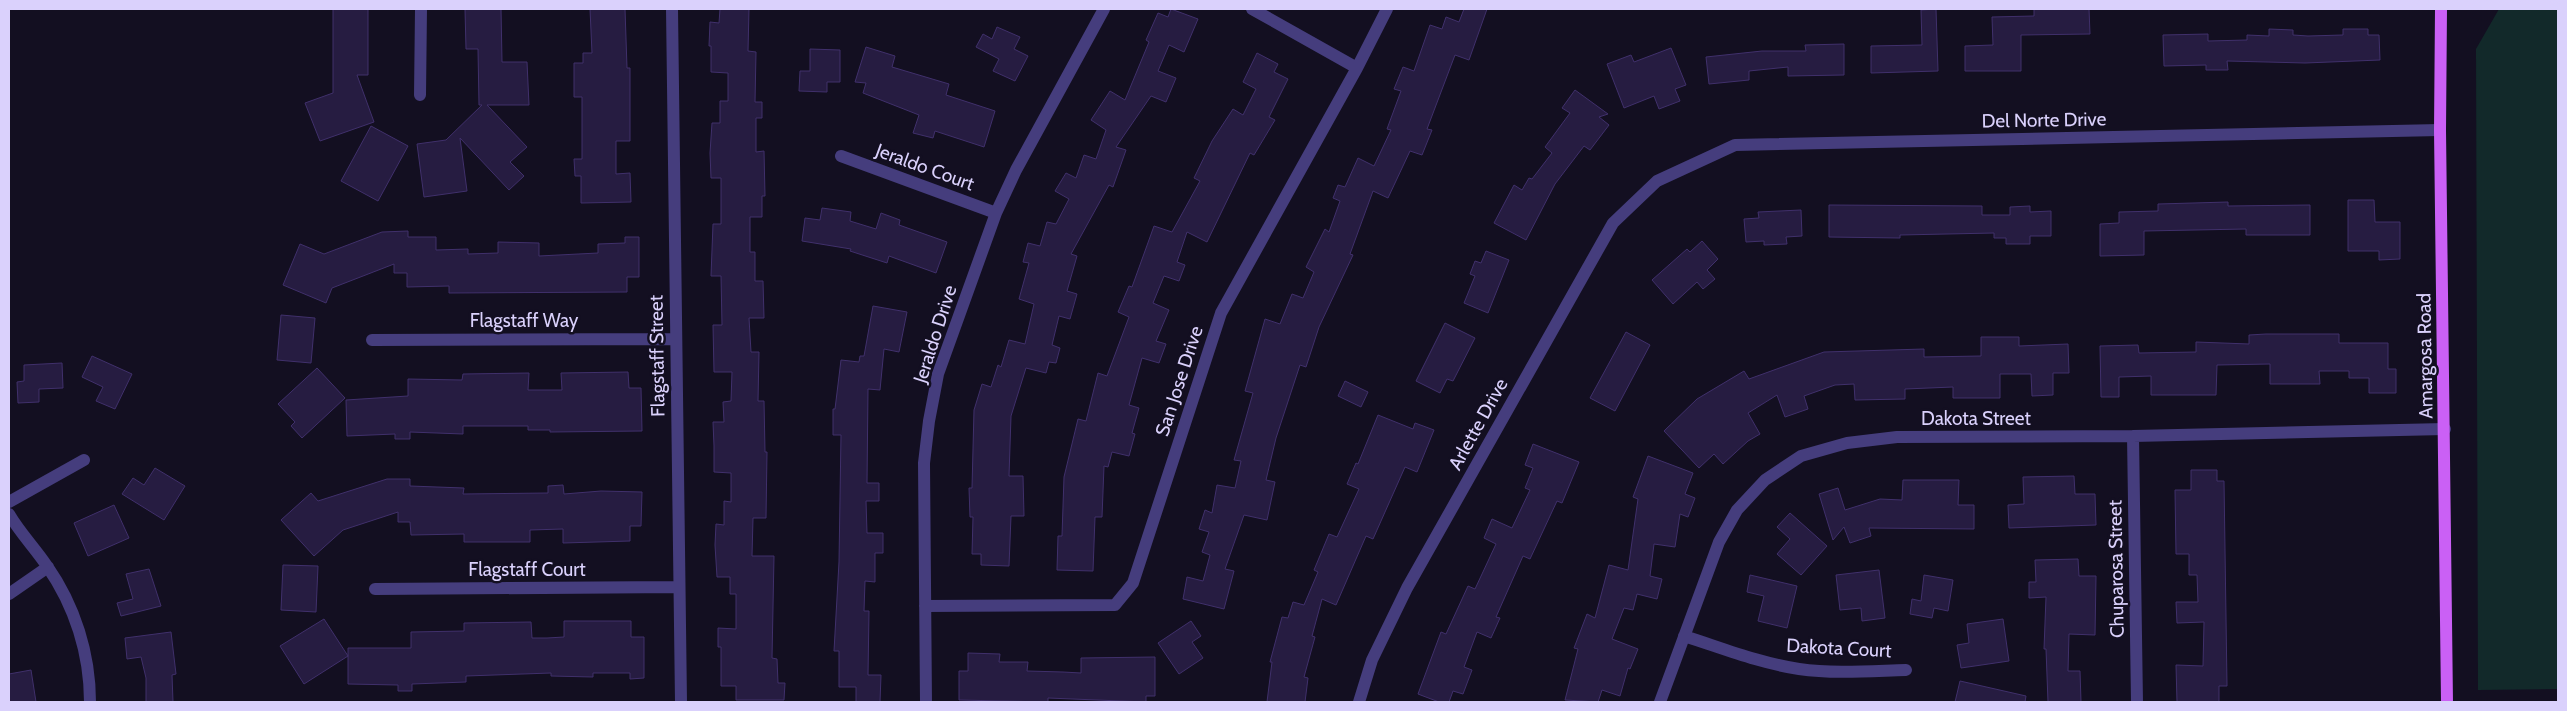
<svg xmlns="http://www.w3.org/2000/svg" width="2567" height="711" font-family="Cabin,sans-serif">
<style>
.green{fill:#12292a}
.building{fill:#261c41;stroke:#40306b}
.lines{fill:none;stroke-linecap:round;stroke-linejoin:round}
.minor{stroke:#453d7d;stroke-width:12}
.major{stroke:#ca60f5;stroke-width:12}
.labels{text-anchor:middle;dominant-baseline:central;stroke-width:5;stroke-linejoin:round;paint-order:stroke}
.street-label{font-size:19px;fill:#dad1fc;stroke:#130f21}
</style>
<rect width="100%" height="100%" fill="#130f21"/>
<path class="green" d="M2499 9H2558V689L2478 690 2476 49Z"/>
<path class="building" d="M333 9H368V75H357L374 122 320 141 305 103 333 93Z
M465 9H501L502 62H527L529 105H487L527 147 510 162 524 176 509 190 460 138 467 191 424 197 417 144 446 140 482 105H479L478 49H466Z
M590 9H625L627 68H630V141H616V174L630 173 631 202 581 203V176H575L574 159H582V97H574V63H583V53H592Z
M720 9H749L748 51 756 52 755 102H762V118H756V152L764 151 765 196H762V217H750V252H755V281H763L764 318H749L751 352H759L758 401H764L765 452H767L766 518H753L752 556H774L772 658 777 659 778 683H785L784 700H736V686H721V647H718V628L736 629V594H730V577H717L715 545 716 524 724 525V501L731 502V473L714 472V446L713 422H724L723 402 731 401 732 372H714L713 325H722L721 276H711L713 224H721V178H711L710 153 712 123H720V101H728V73L711 72V46H709L710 22 719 23Z
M1171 9 1198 19 1184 52 1169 45 1158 71 1176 78 1166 102 1151 96 1116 147 1126 150 1113 187 1109 185 1071 254 1077 256 1067 291 1077 294 1070 319 1059 316 1052 345 1060 348 1056 363 1049 362 1046 373 1026 368 1011 416 1009 476H1023L1024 516H1011L1009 566 981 565V554H972L973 517H970L969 488H972L974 410 982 384 991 387 998 365 1001 367 1009 340 1025 344 1034 304 1019 299 1029 263 1023 262 1028 243 1040 246 1047 222 1056 224 1069 199 1055 191 1066 173 1076 178 1084 155 1096 159 1106 130 1091 120 1110 91 1125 100 1149 42 1146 40 1158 13 1168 17Z
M1464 9H1487L1469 60 1455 55 1427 129 1432 130 1422 155 1410 151 1388 198 1373 191 1350 254 1353 255 1319 327 1306 367 1300 365 1276 438 1266 480 1275 482 1267 520 1244 515 1225 569 1234 571 1224 609 1183 599 1187 577 1203 581 1210 555 1202 552 1209 532 1199 529 1205 510 1212 513 1217 485 1235 488 1241 461 1234 460 1253 393 1245 391 1265 319 1280 324 1292 294 1303 298 1314 272 1306 267 1325 229 1329 232 1340 201 1333 198 1338 185 1345 187 1358 158 1374 166 1391 130 1387 129 1401 91 1394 89 1403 67 1414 71 1430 25 1442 29 1446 17 1459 22Z
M1936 9 1938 71 1871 73V46L1922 45 1921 10Z
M2034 9H2089L2090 34 2021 35V71H1965V46L1993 45 1992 17 2034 16Z
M997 27 1020 37 1014 49 1028 56 1015 81 993 71 999 59 976 47 983 34 992 39Z
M2269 29 2293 30V35L2308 36 2343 35V29H2368V35H2379L2380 60 2305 63 2227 61 2228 70H2206V65L2164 66 2163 35 2208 34V41L2247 40V35L2269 36Z
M1844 44V75L1788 76V67L1749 71V80L1709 84 1706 57 1762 51H1806L1805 45Z
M866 47 895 56 892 67 949 84 946 95 995 111 984 147 935 131 933 138 913 133 919 115 863 93 866 83 855 82Z
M1671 48 1686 85 1675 89 1680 101 1659 109 1654 96 1624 108 1607 64 1631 55 1634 62Z
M810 49 840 50V82H827V92L799 91 800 71H810Z
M1257 53 1278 64 1274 72 1288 79 1269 117 1275 120 1254 155 1250 153 1207 242 1187 232 1177 262 1185 265 1179 281 1164 276 1153 303 1169 310 1156 341 1166 344 1159 363 1142 358 1129 405 1139 408 1132 433 1135 434 1129 456 1112 452 1108 467 1104 466 1102 517H1095L1093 571 1057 570 1058 536H1062L1064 477 1078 419 1086 421 1098 373 1107 376 1129 317 1118 312 1129 286 1132 287 1154 226 1172 232 1200 181 1194 178 1212 141 1233 109 1243 115 1256 89 1243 82Z
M1575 90 1608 114 1599 117 1609 125 1590 150 1584 146 1555 184 1526 240 1494 223 1514 185 1522 190 1529 178 1532 179 1552 153 1545 147 1570 113 1562 108Z
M371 126 408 146 378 201 341 181Z
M2348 200H2374L2375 222H2400V259L2379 260V251H2348Z
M2228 202V206L2310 205V235H2246V229L2144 231V255L2100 256V224L2119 223V212L2158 211V204Z
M1829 205 1982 206V215H2010V207L2030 206V212L2051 211V236H2030V244H2006V238H1994V233L1900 235V238L1829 237Z
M822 208 851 212 850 221 876 229 881 213 900 220 899 225 947 242 936 273 889 256 887 263 850 251 851 249 802 241 805 218 820 220Z
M1801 210 1802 236 1786 237 1787 244 1764 245V241L1746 242 1744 219 1759 218 1758 212Z
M408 231V237H436V250L468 249V254L498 253V242L539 243V256L598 253V244L625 243V237H639V277H627V292L449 293V286L407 287V273H394V264L332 288 326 303 283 285 300 244 324 254 382 232Z
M1702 241 1718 259 1707 270 1715 279 1703 289 1697 282 1673 304 1652 280 1687 249 1690 252Z
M1486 251 1509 260 1488 313 1464 303 1475 276 1470 274 1475 261 1481 263Z
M873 306 907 312 899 352 884 349 880 390 868 389 867 483H879V501H866L867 533H883V553H875V582L865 581 864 611H869L868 675H881L880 702H856V687H839V651H834L839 562 841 435H833V409H835L841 360 859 362 860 356H864Z
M281 315 315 318 311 363 277 360Z
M1445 323 1475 338 1453 381 1447 379 1440 393 1416 381Z
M1626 332 1650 345 1615 411 1590 398Z
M2266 334H2339V343H2388V369H2396V393H2369V378H2349V371H2319L2320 384H2270V364L2217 365 2216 395H2151V376L2119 377V397H2101L2100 346 2138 345 2139 353 2196 352V342L2249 344V335Z
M1981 337H2019V346L2068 344 2069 373H2053V395L2032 396 2031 374H2000V398H1953V387L1905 389V399L1855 400 1854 384 1835 385 1804 396 1808 409 1785 417 1777 395 1748 413 1760 434 1748 441 1723 464 1714 454 1699 468 1664 431 1697 399 1744 371 1749 379 1824 352 1924 349V357L1981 356Z
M92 356 132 374 115 409 96 401 103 387 82 377Z
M62 363 63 388 39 389V402L18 403 17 382 24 381V365Z
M317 368 345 398 302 438 291 426 295 422 278 404Z
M628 372 629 388H641L642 431 550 432V430H528V426H463V434L410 432V439H395V434L347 436 346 400 408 396V379L462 380 463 374 529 373 528 390H562L561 373Z
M1345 381 1368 392 1361 407 1338 396Z
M1378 415 1413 429 1415 423 1434 430 1417 472 1405 467 1373 539 1366 536 1336 605 1322 599 1312 636 1315 637 1304 677 1308 678 1305 702H1267L1272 662H1270L1282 617 1288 618 1293 602 1304 605 1318 572 1314 570 1329 534 1337 537 1359 489 1347 484 1356 463 1358 464Z
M1533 444 1579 462 1562 503 1557 501 1530 559 1523 556 1496 617 1500 618 1491 638 1477 632 1464 667 1472 670 1463 694 1453 691 1449 702H1439L1418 694 1441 632 1446 634 1468 586 1475 589 1496 544 1484 538 1492 519 1512 528 1530 490 1525 488 1533 468 1525 465Z
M1648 456 1693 473 1685 494 1695 498 1688 517 1680 514 1675 547 1654 544 1650 576 1662 579 1657 599 1637 594 1633 610 1624 608 1612 639 1638 649 1630 669 1628 668 1620 696 1602 690 1598 702 1565 700 1578 649 1574 648 1587 614 1595 618 1609 565 1628 570 1638 499 1633 497Z
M155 468 185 486 164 520 122 494 133 478 144 485Z
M2191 470H2217V481H2224L2227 686H2219V702H2177L2176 665 2203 666 2204 622 2177 623 2176 602H2198L2197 575H2189V554H2176L2175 490H2191Z
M2074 476 2075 494H2095L2096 525 2009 528 2008 505 2024 504 2023 477Z
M387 479H410V486L464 488 463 494 548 493V486L563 485 564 494 601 491 642 492 641 526H630V541L563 543V529L530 530V542H464V534L411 535 410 522H398V512L343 530 314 556 281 520 311 493 318 501Z
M1903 480H1959L1958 505H1974V529L1869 528 1871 536 1850 543 1844 527 1833 540 1819 494 1838 488 1845 510 1880 499 1902 500Z
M114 505 129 538 88 556 74 523Z
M1790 513 1827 546 1801 575 1777 554 1790 539 1777 527Z
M2078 559 2079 576H2096L2095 635 2069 634 2068 671H2080L2081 702H2048L2046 649H2044L2046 597 2029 598V582H2036L2035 560Z
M283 565 318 566 316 612 281 610Z
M149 569 161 606 121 616 117 603 133 599 126 574Z
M1879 570 1885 618 1862 621 1861 608 1840 610 1836 575Z
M1750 575 1797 586 1787 628 1758 621 1764 596 1747 592Z
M1924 575 1953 580 1948 611 1934 608 1932 618 1910 614 1912 599 1921 601Z
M324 619 348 656V648H411V632L464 631V623L531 622 532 638H547L564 637V621H631V637H644V678L630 679V673H593V677L551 676V673L466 676V682L412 684V691H398V685L348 684V656L304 684 280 646Z
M2003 619 2009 661 1961 668 1957 645 1969 643 1967 624Z
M1191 621 1201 636 1192 642 1203 658 1179 674 1158 643Z
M171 632 176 674 172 675 173 702H146V678L141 657 127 659 125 638Z
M968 653 1000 654 999 662H1028L1027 671 1063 672 1081 673V658L1155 657V696H1146V702L1048 698V702L959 700V671H968Z
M31 670 36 702H9V674Z
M1960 681 2026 696 2025 702H1955Z"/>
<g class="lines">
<path class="minor" d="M672 9 681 702
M1252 9 1357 68
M420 95 421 9
M841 156 996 213
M372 340 676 339
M2133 436 2137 702
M9 502 84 460
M9 514C20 533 35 548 47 566 75 606 90 654 90 702
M375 589 679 587
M9 594 48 567
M925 606 1115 605 1133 583 1221 313 1357 68 1387 9
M1684 636C1722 648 1759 663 1799 669 1834 674 1871 671 1906 670
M926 702 924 463 929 421 938 374 996 213 1016 170 1104 9
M1359 702 1372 660 1407 588 1613 223 1657 181 1735 145 2440 130
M1660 702 1719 542 1737 510 1765 480 1801 456 1847 443 1897 437 2133 436 2445 429"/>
<path class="major" d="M2441 9 2440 130 2447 702"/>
</g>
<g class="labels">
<g class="street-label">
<text transform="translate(2044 120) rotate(-1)">Del Norte Drive</text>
<text transform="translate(925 167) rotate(20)">Jeraldo Court</text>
<text x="524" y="320">Flagstaff Way</text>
<text transform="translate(935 334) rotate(-72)">Jeraldo Drive</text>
<text transform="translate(657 356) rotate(-91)">Flagstaff Street</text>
<text transform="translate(2425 356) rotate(-91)">Amargosa Road</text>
<text transform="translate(1179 381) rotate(-72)">San Jose Drive</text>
<text x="1976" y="418">Dakota Street</text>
<text transform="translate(1478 424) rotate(-61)">Arlette Drive</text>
<text x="527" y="569">Flagstaff Court</text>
<text transform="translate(2116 569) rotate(-91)">Chuparosa Street</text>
<text transform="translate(1839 648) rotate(3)">Dakota Court</text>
</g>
</g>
<rect width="2567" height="711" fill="none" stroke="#dad1fc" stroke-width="20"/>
</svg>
